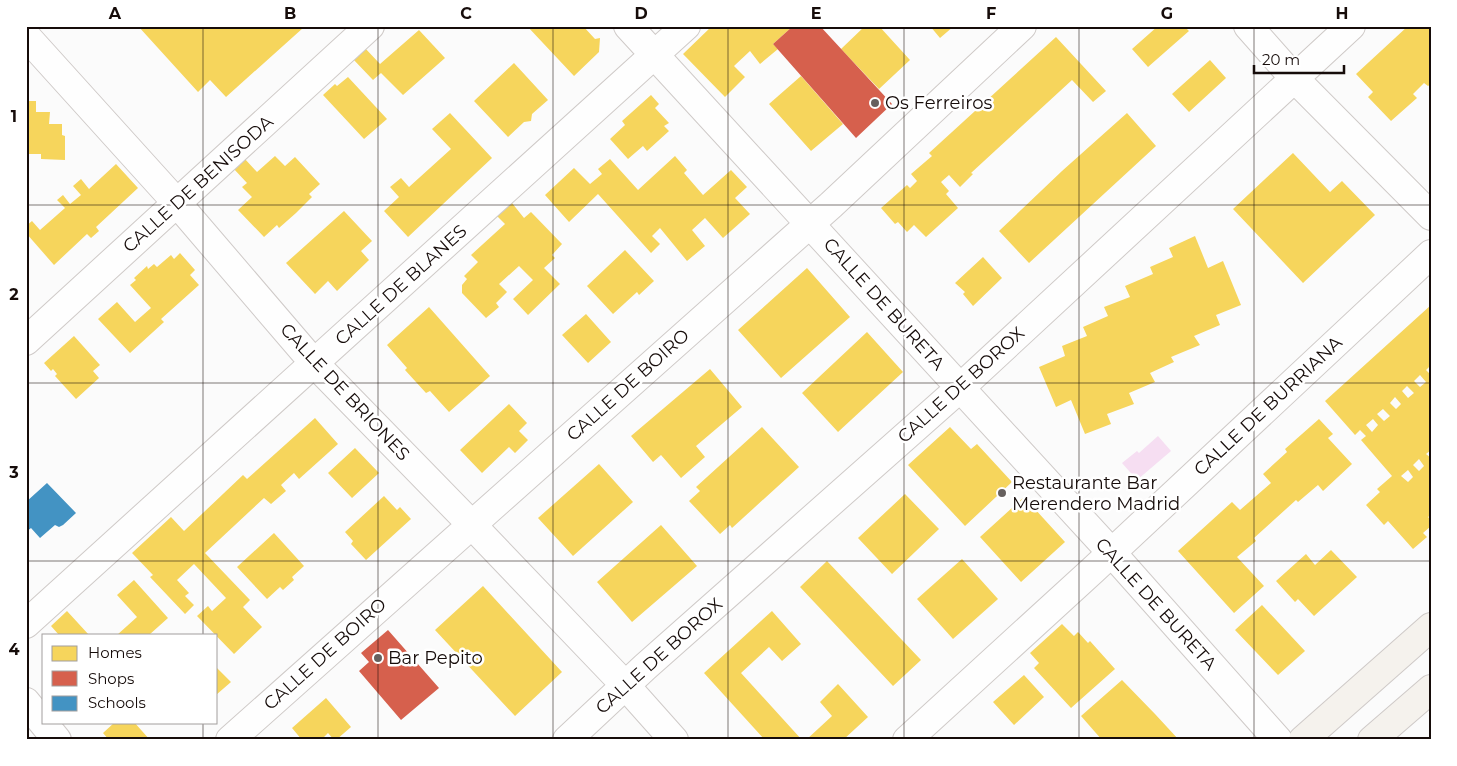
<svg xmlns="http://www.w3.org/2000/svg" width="1457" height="766" font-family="Montserrat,sans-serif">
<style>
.water{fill:#f6def2}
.homes{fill:#f6d55c;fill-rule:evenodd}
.shops{fill:#d6604d}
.schools{fill:#4393c3}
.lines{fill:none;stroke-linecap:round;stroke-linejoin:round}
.minor-casing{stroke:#cfcac8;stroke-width:30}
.secondary-casing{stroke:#cfcac8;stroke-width:30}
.minor{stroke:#fefefe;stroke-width:28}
.secondary{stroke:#f5f2ed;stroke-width:28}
.grid{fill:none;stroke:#160c0a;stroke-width:1;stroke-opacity:0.55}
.poi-dot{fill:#66605e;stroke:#fff;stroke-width:2}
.labels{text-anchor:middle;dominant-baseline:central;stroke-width:5;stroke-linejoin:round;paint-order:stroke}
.poi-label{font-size:18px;fill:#160c0a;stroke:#fff;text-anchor:start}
.street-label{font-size:18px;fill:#160c0a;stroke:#fff}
.neatline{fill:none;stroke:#160c0a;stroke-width:2}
.grid-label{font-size:16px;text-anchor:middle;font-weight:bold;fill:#160c0a}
</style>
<rect width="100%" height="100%" fill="#fbfbfb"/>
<path class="water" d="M1158 436 1171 451 1137 480 1122 463 1137 451 1139 453Z"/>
<path class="homes" d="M138 26H302L303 28 226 97 210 80 198 92Z
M527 26H583L595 39 600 38 599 52 574 76Z
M712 26H793L773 44 778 49 760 64 750 51 734 66 745 77 725 97 683 54Z
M865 26H879L910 60 879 89 841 49Z
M930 26H954L940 38Z
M1158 26H1184L1189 31 1148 67 1132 49Z
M1408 26H1431V84L1428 86 1424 83 1413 94 1417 98 1391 121 1368 97 1373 92 1356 74Z
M419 30 445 58 403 95 381 73 373 80 352 58 364 47 380 64Z
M1056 37 1106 91 1093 102 1072 80 971 173 973 174 960 187 949 175 941 182 949 191 946 194 958 208 926 237 914 225 907 232 898 222 895 224 881 208 907 185 910 188 917 181 911 174 932 156 929 153Z
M1210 60 1226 78 1189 112 1172 94Z
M514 63 548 100 532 114 531 121 524 122 508 137 474 101Z
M801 76 843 124 811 151 769 104Z
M348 77 387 119 364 139 323 95 335 84 337 86Z
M651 95 659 104 655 108 669 123 664 126 669 131 647 151 643 146 628 159 610 139 625 125 622 121Z
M26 101H36V112H50L49 124H62V135L65 136V160L41 159V154H26Z
M450 113 492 158 408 237 384 211 399 197 390 187 401 178 409 187 451 149 432 129Z
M1127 113 1156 146 1029 263 999 231 1062 171Z
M1293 153 1330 192 1342 181 1375 215 1303 283 1233 209Z
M275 156 285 166 295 157 320 184 309 194 312 197 296 213 279 228 277 225 264 237 238 210 252 197 242 187 247 183 233 168 244 158 257 172Z
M675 156 687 170 684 173 703 195 731 170 747 187 735 198 750 214 723 238 705 218 692 230 705 246 687 261 660 228 652 236 660 244 651 253 598 194 569 222 545 195 574 168 590 184 602 174 598 169 610 159 638 190Z
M116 164 138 188 96 227 99 231 91 238 87 234 54 265 26 233V226L32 221 40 230 65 208 57 200 63 195 70 204 81 195 73 186 81 179 89 189Z
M512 203 524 218 531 212 562 244 552 255 555 258 544 268 560 284 528 315 513 299 533 280 519 266 499 284 507 292 496 303 499 307 486 318 462 293V285L467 279 464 276 478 262 471 255 505 224 497 216Z
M344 211 372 241 361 251 369 260 337 291 328 281 315 294 286 263Z
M1195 236 1208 268 1223 261 1241 305 1216 315 1220 325 1194 336 1200 345 1171 357 1174 362 1150 373 1155 382 1129 393 1134 404 1107 414 1111 424 1085 434 1071 400 1056 407 1039 367 1065 356 1062 346 1087 336 1083 327 1108 316 1104 307 1130 297 1125 286 1153 274 1150 267 1173 257 1169 248Z
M625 250 654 281 639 295 637 292 613 314 587 286Z
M180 253 195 270 190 275 199 285 161 319 164 322 130 353 98 319 117 302 135 322 151 308 130 285 136 280 134 278 147 266 148 269 154 264 157 267 171 255 174 259Z
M983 257 1002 278 973 306 963 294 965 292 955 283Z
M807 268 850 317 781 378 738 330Z
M1431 305V365L1426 370 1431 375V450L1426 454 1431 458V515L1428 517 1431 520V526L1423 533 1427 537 1413 549 1388 521 1384 525 1366 505 1380 492 1377 489 1392 476 1361 440 1366 436 1360 430 1355 435 1325 401ZM1420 375 1426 382 1420 387 1414 381ZM1407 386 1414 393 1408 398 1402 391ZM1395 397 1401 404 1396 409 1390 403ZM1383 409 1390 416 1384 421 1377 414ZM1373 419 1378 425 1372 432 1366 425ZM1419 459 1424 466 1419 471 1413 465ZM1408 470 1413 477 1408 482 1401 476Z
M429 307 490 376 449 412 430 391 426 393 405 370 407 368 387 345Z
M586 314 611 342 588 363 562 335Z
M867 332 903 372 838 432 802 393Z
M74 336 100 365 93 371 99 378 76 399 55 376 57 374 53 369 51 371 44 363Z
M710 369 742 407 696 446 705 457 681 478 661 455 653 462 631 436Z
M509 404 527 423 519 431 528 440 515 453 509 447 482 473 460 450Z
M315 418 338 444 299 479 294 473 281 485 286 491 271 504 264 498 205 553 250 600 243 607 262 627 234 654 197 616 208 606 212 611 226 598 194 564 177 580 189 593 185 596 194 605 185 614 150 577 153 575 132 553 171 517 184 531 243 475 247 479Z
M1319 419 1333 434 1328 438 1352 464 1323 491 1318 485 1298 502 1296 500 1254 538 1256 541 1237 557 1264 586 1234 613 1178 551 1232 502 1240 510 1271 483 1263 474 1287 452 1285 449Z
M762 427 799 467 732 528 730 525 720 534 689 501 700 491 696 487Z
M950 427 971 449 977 444 1012 482 965 526 908 465Z
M355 448 379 473 352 498 328 473Z
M599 464 633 502 573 556 538 518Z
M905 494 939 529 892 574 858 538Z
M384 496 397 510 400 507 411 519 366 560 351 544 353 541 345 532Z
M1024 497 1065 542 1021 582 980 537Z
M661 525 697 566 632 622 597 582Z
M274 533 304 566 292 577 294 580 283 590 280 587 267 599 237 567Z
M1331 550 1357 577 1314 616 1298 599 1295 602 1276 581 1306 554 1315 565Z
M962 559 998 599 953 639 917 599Z
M827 561 921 660 893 686 800 587Z
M134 580 168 618 149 635H117L137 617 117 595Z
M483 586 562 672 515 716 435 630Z
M1262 605 1305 651 1278 675 1235 630Z
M67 611 89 635H59L51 626Z
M772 611 801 644 782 661 769 647 741 673 802 740H765L704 673Z
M1062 624 1074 636 1078 632 1088 643 1090 641 1115 669 1071 708 1034 668 1039 663 1030 653Z
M216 667 231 682 216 695Z
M1024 675 1044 697 1014 725 993 702Z
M1122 680 1155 714 1179 740H1102L1081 716Z
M838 684 868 717 843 740H806L832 716 820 702Z
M326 698 351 727 336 740H334L328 733 321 740H302L292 728Z
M115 722H134L150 740H109L103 733Z"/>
<path class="shops" d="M793 26H820L892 104 856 138 773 44Z
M388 630 439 688 401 720 359 671 369 662 361 653Z"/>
<path class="schools" d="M47 483 76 513 63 525 59 527 55 525 40 538 31 528 26 532V502Z"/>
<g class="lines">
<g class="minor-casing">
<path id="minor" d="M628 26 1111 552 1278 740
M1248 26 1294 78 1431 216
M26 36 177 203 314 363 471 524 625 685 674 740
M26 341 370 26
M26 624 686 26
M26 702 57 740
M230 740 831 205 1022 26
M567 740 645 667 960 388 1351 26
M907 740 1093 570 1431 254"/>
</g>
<g class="secondary-casing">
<path id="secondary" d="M1303 740 1431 627
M1372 740 1431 689"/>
</g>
<use href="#minor" class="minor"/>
<use href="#secondary" class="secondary"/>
</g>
<path class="grid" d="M203 26V635M378 26V740M553 26V740M728 26V740M904 26V740M1079 26V740M1254 26V740M26 205H1431M26 383H1431M26 561H1431M203 722V740"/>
<g class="poi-dot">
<circle cx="875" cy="103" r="5"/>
<circle cx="1002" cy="493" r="5"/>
<circle cx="378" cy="658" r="5"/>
</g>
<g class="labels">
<g class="poi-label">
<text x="885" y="103">Os Ferreiros</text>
<text x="1012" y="483">Restaurante Bar<tspan x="1012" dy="21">Merendero Madrid</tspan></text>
<text x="388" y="658">Bar Pepito</text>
</g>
<g class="street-label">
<text transform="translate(198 184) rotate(-42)">CALLE DE BENISODA</text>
<text transform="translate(401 285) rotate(-42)">CALLE DE BLANES</text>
<text transform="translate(884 304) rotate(48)">CALLE DE BURETA</text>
<text transform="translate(628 385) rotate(-42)">CALLE DE BOIRO</text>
<text transform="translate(961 385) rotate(-42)">CALLE DE BOROX</text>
<text transform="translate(345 392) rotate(47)">CALLE DE BRIONES</text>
<text transform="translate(1268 406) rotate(-43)">CALLE DE BURRIANA</text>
<text transform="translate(1156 604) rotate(48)">CALLE DE BURETA</text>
<text transform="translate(325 654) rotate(-42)">CALLE DE BOIRO</text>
<text transform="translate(659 656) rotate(-42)">CALLE DE BOROX</text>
</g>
</g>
<rect width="1457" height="766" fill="none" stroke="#ffffff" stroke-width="55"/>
<rect x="42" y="634" width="175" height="90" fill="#ffffff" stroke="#a29e9d"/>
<rect x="52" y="646" width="25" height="15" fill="#f6d55c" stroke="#a29e9d"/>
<text x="88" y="658" font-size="15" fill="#160c0a">Homes</text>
<rect x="52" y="671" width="25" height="15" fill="#d6604d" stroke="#a29e9d"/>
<text x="88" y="684" font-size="15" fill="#160c0a">Shops</text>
<rect x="52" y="696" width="25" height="15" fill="#4393c3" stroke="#a29e9d"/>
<text x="88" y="708" font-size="15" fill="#160c0a">Schools</text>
<path d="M1254 65v8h90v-8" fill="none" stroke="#160c0a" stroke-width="2.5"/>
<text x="1262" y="65" font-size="15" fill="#160c0a" stroke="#ffffff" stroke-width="4" paint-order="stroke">20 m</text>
<rect x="28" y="28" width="1402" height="710" class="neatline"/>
<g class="grid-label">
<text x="115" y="19">A</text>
<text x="290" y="19">B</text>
<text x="466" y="19">C</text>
<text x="641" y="19">D</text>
<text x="816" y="19">E</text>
<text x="991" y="19">F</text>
<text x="1167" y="19">G</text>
<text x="1342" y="19">H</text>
<text x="14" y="122">1</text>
<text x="14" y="300">2</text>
<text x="14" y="478">3</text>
<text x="14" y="655">4</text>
</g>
</svg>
